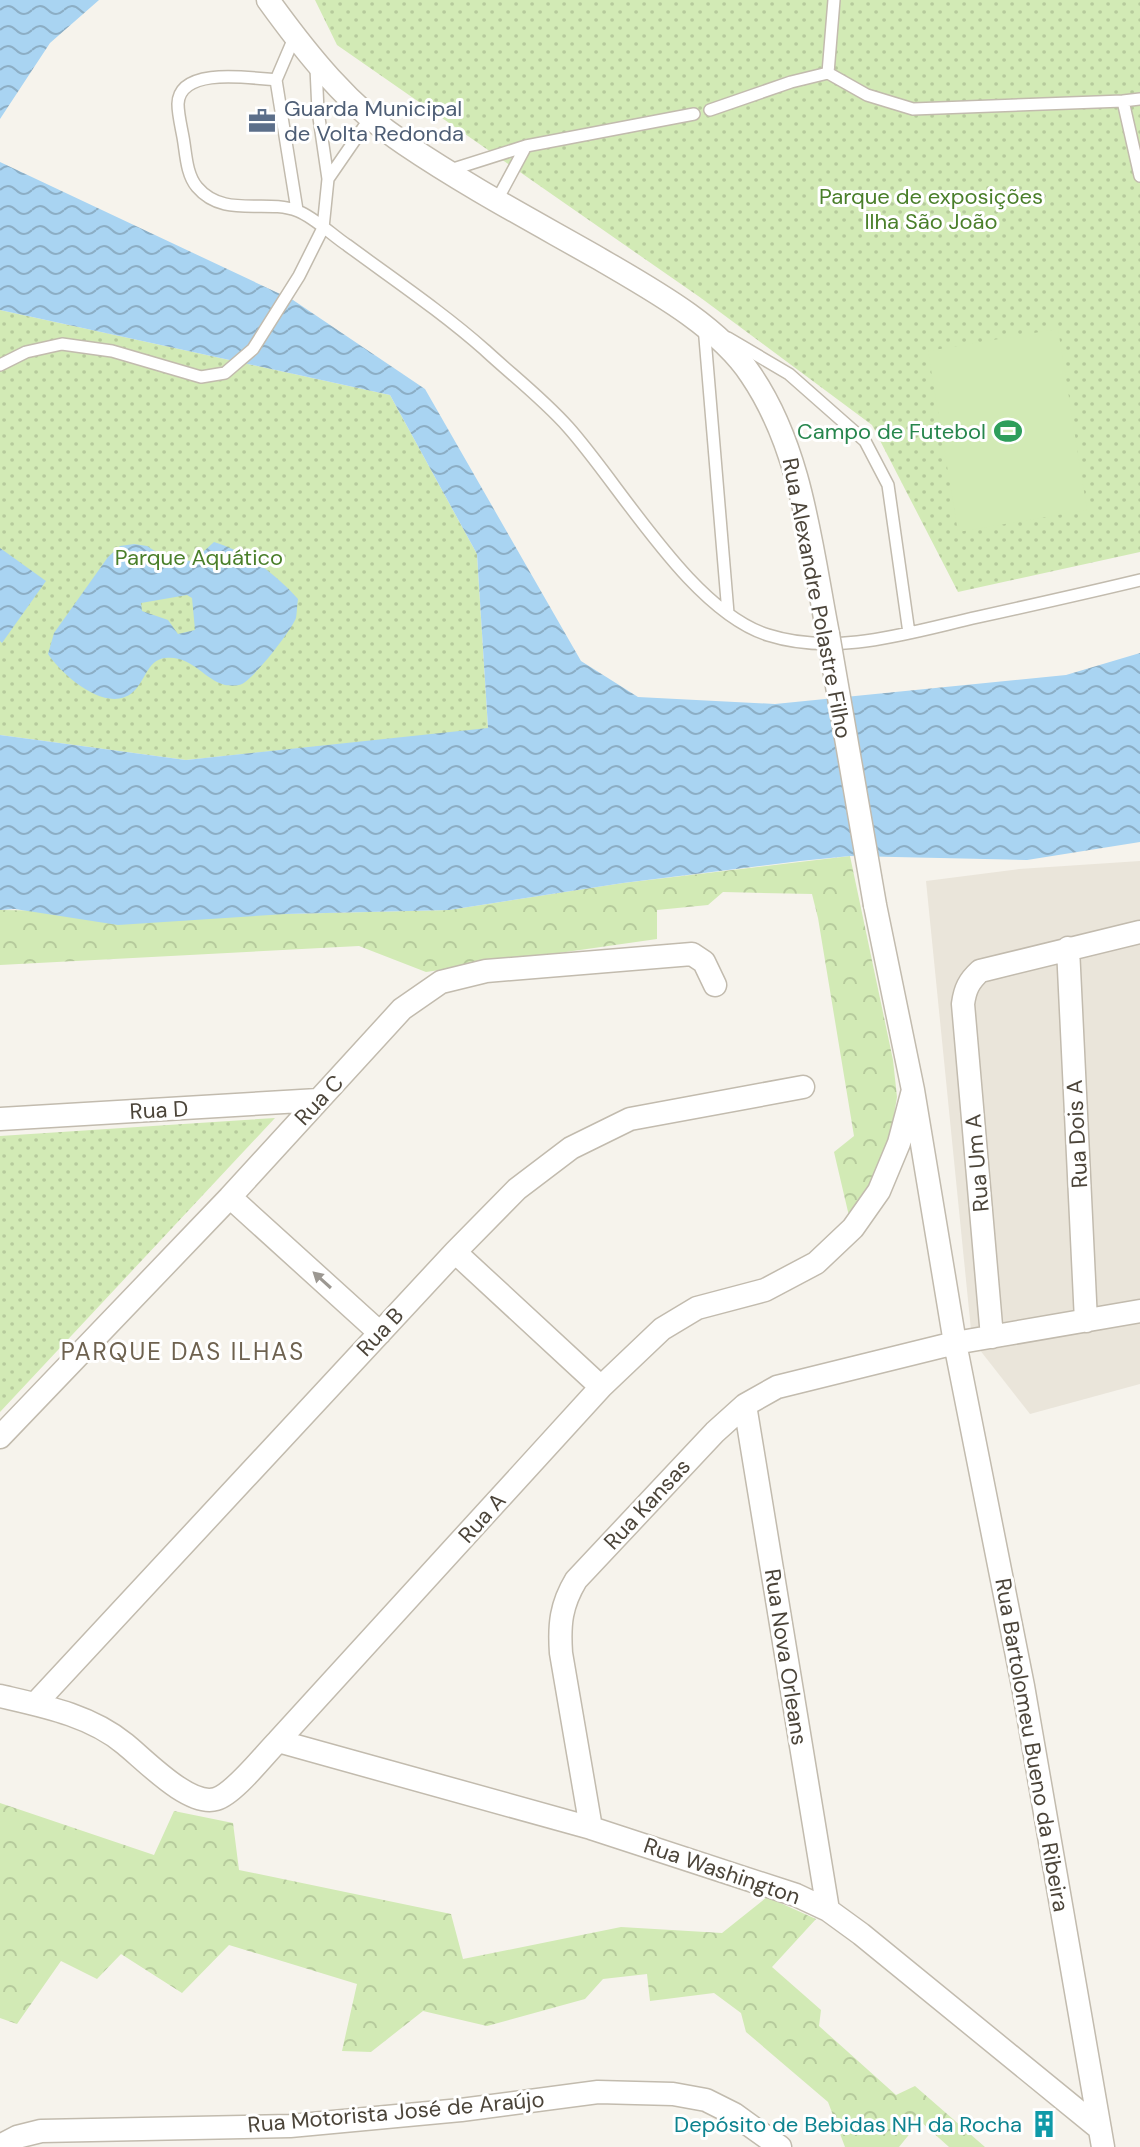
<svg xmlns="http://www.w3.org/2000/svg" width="1140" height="2147" font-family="'DM Sans',sans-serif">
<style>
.residential{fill:#eae5da}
.forest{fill:url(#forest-crowns)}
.park{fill:url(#park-dots)}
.pitch{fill:#d2eab5}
.water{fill:url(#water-waves);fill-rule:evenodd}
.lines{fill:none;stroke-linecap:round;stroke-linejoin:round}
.service-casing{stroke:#c2bbae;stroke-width:14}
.minor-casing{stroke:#c2bbae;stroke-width:25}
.service{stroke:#fff;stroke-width:11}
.minor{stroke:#fff;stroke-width:22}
.minor-bridge-casing{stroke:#c2bbae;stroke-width:25;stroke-linecap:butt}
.minor-bridge{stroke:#fff;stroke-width:22}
.oneway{fill:#9c9892}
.labels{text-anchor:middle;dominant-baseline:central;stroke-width:6;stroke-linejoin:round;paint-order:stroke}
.service-label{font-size:22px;fill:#4e5e75;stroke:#fff;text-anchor:start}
.park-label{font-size:22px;fill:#4a7f2a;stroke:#fff}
.leisure-label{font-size:22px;fill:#27864d;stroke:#fff;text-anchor:end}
.street-label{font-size:22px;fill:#4b4439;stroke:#fff}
.culture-label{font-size:22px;fill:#0d838f;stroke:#fff;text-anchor:end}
.neighbourhood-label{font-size:24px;letter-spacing:2px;fill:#6e6250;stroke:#fff}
</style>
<defs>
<pattern id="forest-crowns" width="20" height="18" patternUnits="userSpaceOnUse" patternTransform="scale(2)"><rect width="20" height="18" fill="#d2eab5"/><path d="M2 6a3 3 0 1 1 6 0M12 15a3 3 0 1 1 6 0" fill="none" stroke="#b6ca9c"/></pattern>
<pattern id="park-dots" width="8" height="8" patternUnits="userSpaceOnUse" patternTransform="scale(2)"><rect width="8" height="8" fill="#d2eab5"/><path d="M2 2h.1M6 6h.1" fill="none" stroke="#b6ca9c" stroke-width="1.8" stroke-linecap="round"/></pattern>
<pattern id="water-waves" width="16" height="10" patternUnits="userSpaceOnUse" patternTransform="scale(2)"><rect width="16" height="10" fill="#a9d4f2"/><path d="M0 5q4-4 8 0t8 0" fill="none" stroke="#8caec5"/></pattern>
</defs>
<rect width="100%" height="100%" fill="#f6f3ec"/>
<path class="residential" d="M1140 861V1384L1030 1414 972 1340 926 881 1019 869Z"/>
<path class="forest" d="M850 856 893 1060 897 1097 891 1133 875 1180 849 1216 834 1152 854 1136 818 918 812 894 723 892 708 905 657 910V939L426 972 359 946 0 965V910L286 914 449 910 623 883Z
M0 1803 154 1855 174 1811 233 1823 239 1870 451 1914 463 1959 621 1927 722 1933 767 1897 816 1919 772 1967 821 2010 819 2026 896 2095 915 2086 985 2147H949L920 2121 899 2147H845L828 2102 746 2032 741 2013 714 1993 650 2001 647 1974 603 1979 585 1999 487 2026 423 2011 371 2052 342 2051 357 1984 229 1945 182 1993 121 1954 97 1979 61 1961 17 2024 0 2018Z"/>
<path class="park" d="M315 0H1140V552L958 592 872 425 701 298 337 45Z
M0 310 390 395 477 554 488 729 186 760 0 735Z
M275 1118 0 1412V1136Z"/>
<path class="pitch" d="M1058 329 1087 510 958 532 928 351Z"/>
<path class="water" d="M0 0H99L50 43 0 119Z
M0 162 293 300 425 389 581 661 638 697 775 704 1066 675 1140 653V842L1027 860 850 856 800 861 623 883 449 910 286 914 118 925 15 909 0 910V735L186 760 488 728 477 554 390 395 0 310Z
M214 542C245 551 277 575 298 599 297 605 297 612 296 618 291 631 255 677 242 684 238 686 230 686 225 685 203 679 192 655 165 658 147 660 145 682 133 692 107 715 62 675 48 654L54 633 108 557 120 546 134 544 147 546 169 560 193 561ZM187 595 192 598 195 630 178 634 168 620 142 611 141 603Z
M0 548 46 581 2 643 0 641Z"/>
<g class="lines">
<g class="service-casing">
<path id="service" d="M294 38 276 80C251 78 179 66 178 104 178 114 181 126 183 137 186 153 186 174 197 187 224 219 265 198 298 211 315 218 332 235 347 245 393 279 442 312 485 350 512 375 543 399 568 427 621 486 691 611 768 635 837 657 911 632 978 617 1032 605 1086 593 1140 580
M828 73 867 95 913 109 1123 101 1140 176
M276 80 297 210
M1123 101 1140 99
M710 110 791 82 828 73 834 0
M447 171 526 146 694 114
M328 179 370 118
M497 200 526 146
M704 326 728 613
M728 338 789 374 865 441 888 485 909 633
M0 365 26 352 62 344 112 351 201 377 225 373 253 349 299 276 323 228 328 179 318 111 316 68"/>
</g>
<g class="minor-casing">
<path id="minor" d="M268 0C307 54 349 107 405 144 467 186 533 221 598 258 649 288 718 325 751 375 802 450 811 547 828 634
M875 905 913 1090 955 1343 1023 1686 1103 2147
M1068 948 1086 1321
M0 1119 318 1100
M230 1197 380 1333
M455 1252 601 1387
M992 1337 963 1004C965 989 969 981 980 971L1140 932
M745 1405 828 1910
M0 1437 230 1197 402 1009 441 982 486 971 692 954 704 962 715 985
M0 1696C43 1706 90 1715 125 1744 145 1760 189 1807 216 1799 234 1794 264 1755 278 1741L601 1387 662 1329 697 1308 765 1290 816 1263 853 1228 879 1191 899 1143 913 1090
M35 1704 455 1252 517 1189 571 1148 630 1119 803 1087
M278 1741 591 1828 796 1895 828 1910 861 1934 1100 2129
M591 1828 561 1653C559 1624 561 1605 576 1580L715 1432 745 1405 777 1387 955 1343 1140 1311
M0 2146 17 2137 41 2131 290 2126 461 2110 598 2092 673 2094 706 2100 734 2114 780 2147"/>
</g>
<use href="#service" class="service"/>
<use href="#minor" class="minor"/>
<g class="minor-bridge-casing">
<path id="minor-bridge" d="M828 634 875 905"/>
</g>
<use href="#minor-bridge" class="minor-bridge"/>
</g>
<defs><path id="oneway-solid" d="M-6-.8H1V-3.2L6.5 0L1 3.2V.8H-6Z" transform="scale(2)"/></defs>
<use class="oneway" href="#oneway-solid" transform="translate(322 1280) rotate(-138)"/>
<defs>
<g id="office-bare" transform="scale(2.16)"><path d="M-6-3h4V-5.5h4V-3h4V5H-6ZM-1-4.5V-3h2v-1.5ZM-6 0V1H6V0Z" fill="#5c6f8a" stroke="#fff" stroke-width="2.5" paint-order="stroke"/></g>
<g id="stadium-bare" transform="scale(2.16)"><path d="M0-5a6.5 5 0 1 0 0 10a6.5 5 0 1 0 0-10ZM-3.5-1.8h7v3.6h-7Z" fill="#2e9e5b" stroke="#fff" stroke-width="2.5" paint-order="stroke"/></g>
<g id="building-bare" transform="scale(2.16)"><path d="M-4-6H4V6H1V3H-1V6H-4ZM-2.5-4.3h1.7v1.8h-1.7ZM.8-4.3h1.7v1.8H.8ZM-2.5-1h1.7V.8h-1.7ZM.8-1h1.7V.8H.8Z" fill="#0f9aa8" stroke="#fff" stroke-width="2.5" paint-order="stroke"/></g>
</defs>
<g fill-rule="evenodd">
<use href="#office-bare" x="262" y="121"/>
<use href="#stadium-bare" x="1008" y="431"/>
<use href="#building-bare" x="1044" y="2124"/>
</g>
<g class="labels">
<g class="service-label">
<text x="284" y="108">Guarda Municipal<tspan x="284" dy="25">de Volta Redonda</tspan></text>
</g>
<g class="park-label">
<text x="931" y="196">Parque de exposições<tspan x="931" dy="25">Ilha São João</tspan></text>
<text x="199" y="557">Parque Aquático</text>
</g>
<g class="leisure-label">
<text x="986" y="431">Campo de Futebol</text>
</g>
<g class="street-label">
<text transform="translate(817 598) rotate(79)">Rua Alexandre Polastre Filho</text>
<text transform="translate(319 1100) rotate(-47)">Rua C</text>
<text transform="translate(159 1110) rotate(-3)">Rua D</text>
<text transform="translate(1077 1134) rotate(-93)">Rua Dois A</text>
<text transform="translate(977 1163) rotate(-95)">Rua Um A</text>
<text transform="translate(380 1332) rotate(-47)">Rua B</text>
<text transform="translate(647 1504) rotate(-47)">Rua Kansas</text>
<text transform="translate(482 1518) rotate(-48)">Rua A</text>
<text transform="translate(786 1657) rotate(81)">Rua Nova Orleans</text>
<text transform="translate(1032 1745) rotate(80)">Rua Bartolomeu Bueno da Ribeira</text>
<text transform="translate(722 1871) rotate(19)">Rua Washington</text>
<text transform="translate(396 2112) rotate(-5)">Rua Motorista José de Araújo</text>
</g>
<g class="culture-label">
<text x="1022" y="2124">Depósito de Bebidas NH da Rocha</text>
</g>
<g class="neighbourhood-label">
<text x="183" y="1351">PARQUE DAS ILHAS</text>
</g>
</g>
</svg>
